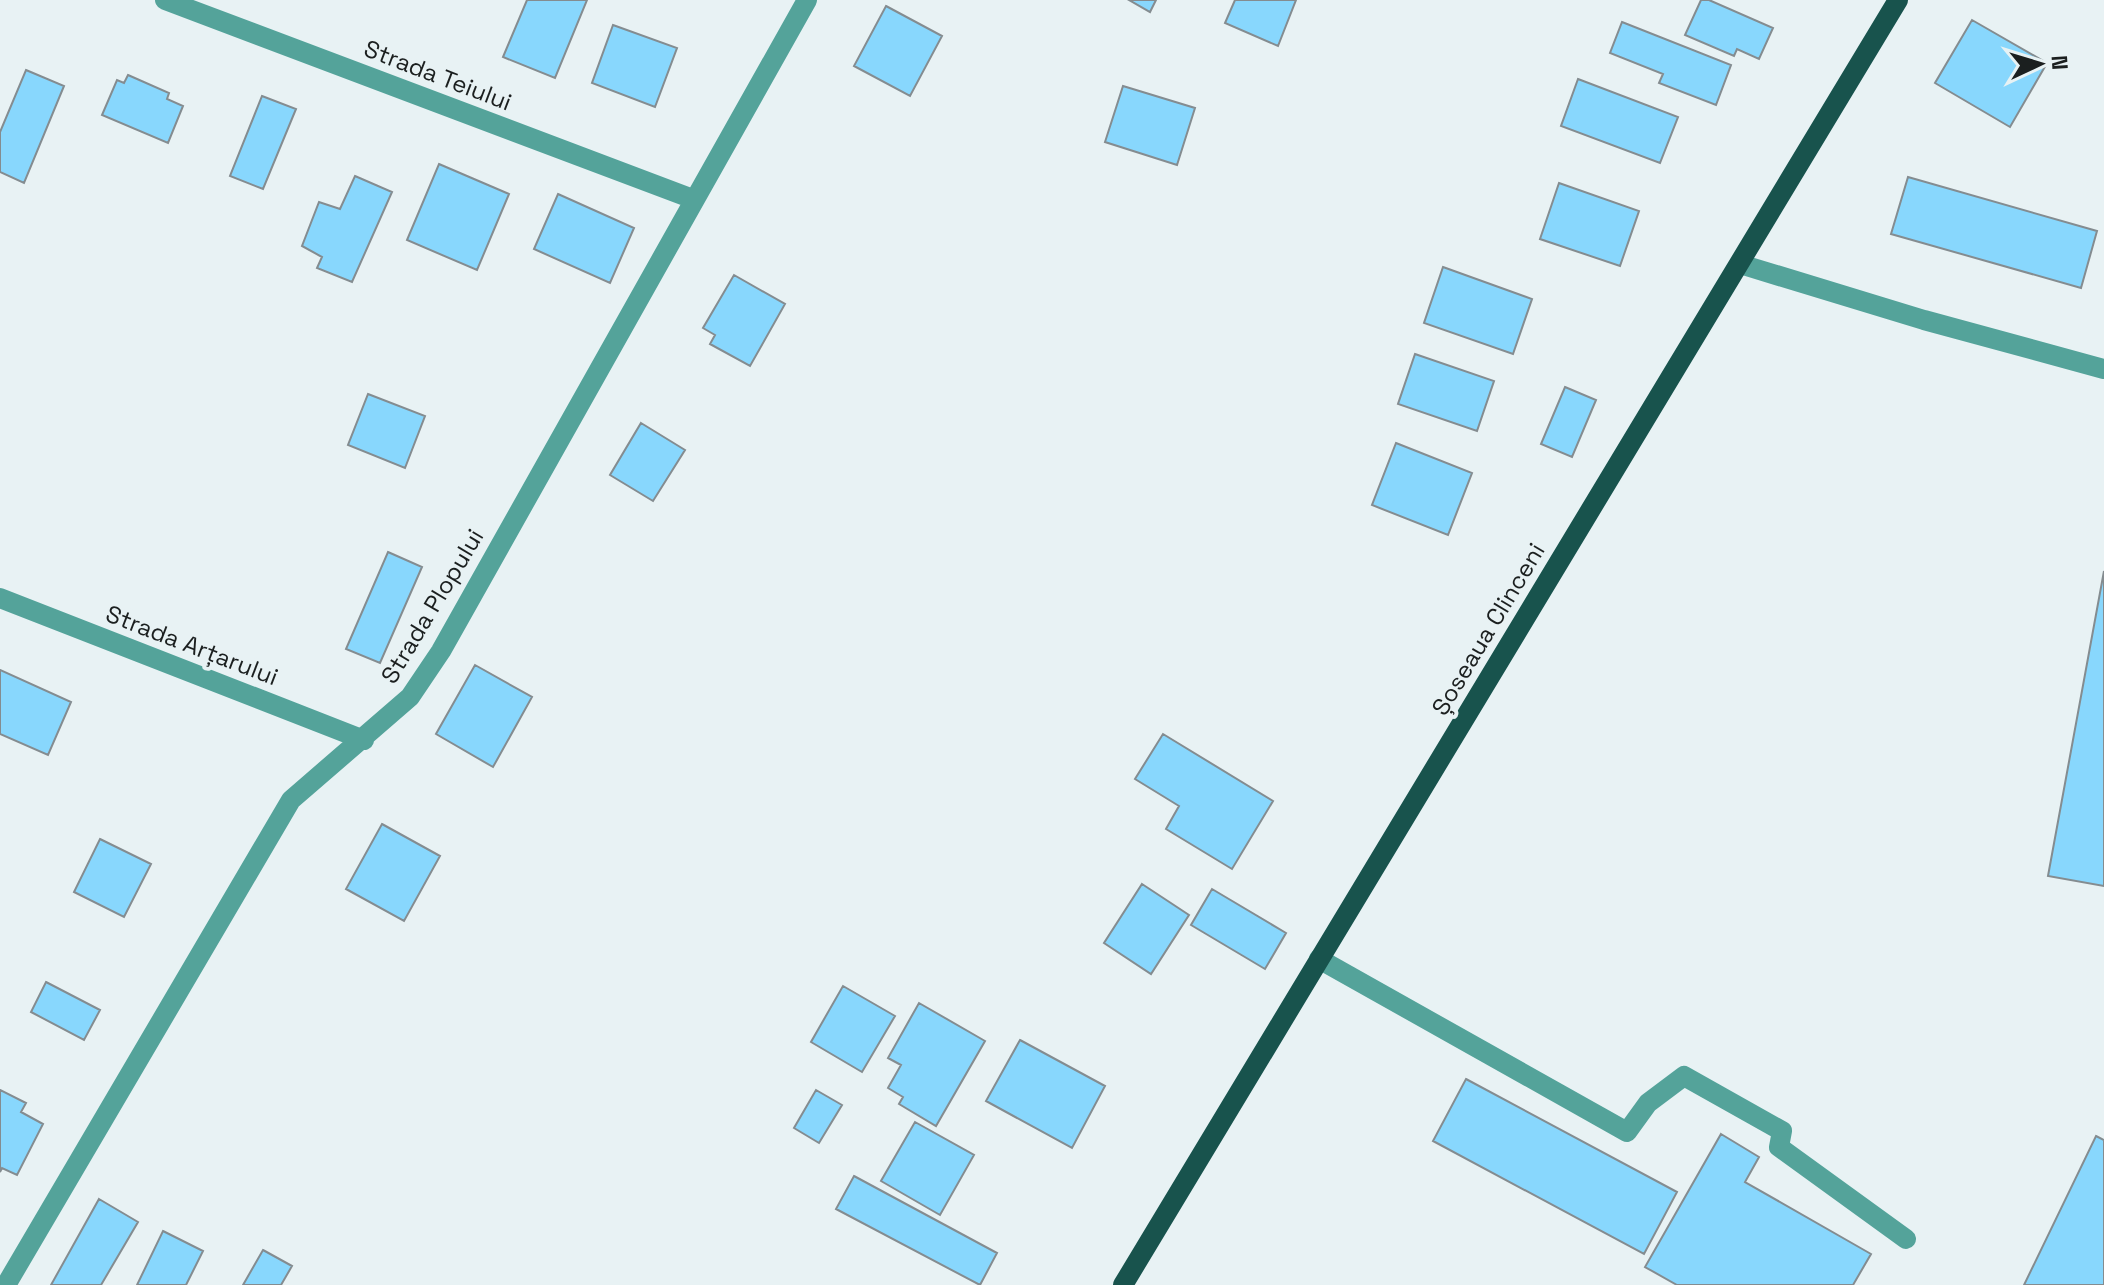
<svg xmlns="http://www.w3.org/2000/svg" width="2104" height="1285" font-family="'Space Grotesk',sans-serif">
<style>
.building{fill:#88d7fd;stroke:#848c90;stroke-width:2}
.lines{fill:none;stroke-linecap:round;stroke-linejoin:round}
.minor{stroke:#54a39a;stroke-width:20}
.major{stroke:#18534d;stroke-width:20}
.labels{text-anchor:middle;dominant-baseline:central;stroke-width:8;stroke-linejoin:round;paint-order:stroke}
.street-label{font-size:24px;fill:#1b1f1f;stroke:#e8f2f4}
</style>
<rect width="100%" height="100%" fill="#e8f2f4"/>
<path class="building" d="M527 0H587L555 78 503 57Z
M1129 0H1156L1150 12Z
M1235 0H1296L1278 46 1225 23Z
M1701 0H1709L1773 28 1759 59 1737 49 1734 56 1685 35Z
M886 6 942 36 910 96 854 66Z
M1972 20 2047 63 2010 127 1935 83Z
M1622 22 1731 65 1716 105 1659 83 1663 74 1610 53Z
M613 25 677 48 655 107 592 83Z
M26 70 64 86 24 183 0 172V132Z
M128 75 169 93 167 99 183 106 168 143 102 115 117 80 124 83Z
M1578 79 1678 117 1660 163 1561 126Z
M1123 86 1195 108 1177 165 1105 142Z
M262 96 296 109 263 189 230 176Z
M439 164 509 194 477 270 407 240Z
M355 176 392 192 352 282 317 268 322 257 302 246 319 202 340 209Z
M1908 177 2097 231 2081 288 1891 234Z
M1559 183 1639 211 1620 266 1540 239Z
M558 194 634 228 610 283 534 249Z
M1443 267 1532 299 1513 354 1424 323Z
M734 275 785 304 750 366 710 344 715 335 703 328Z
M1415 354 1494 381 1477 431 1398 404Z
M1565 387 1596 400 1572 457 1541 444Z
M368 394 425 416 405 468 348 445Z
M641 423 685 450 653 501 610 475Z
M1396 443 1472 473 1448 535 1372 505Z
M388 552 422 567 380 663 346 649Z
M2104 571V886L2048 876Z
M475 665 532 697 493 767 436 734Z
M0 670 71 702 48 755 0 734Z
M1163 734 1273 801 1232 869 1166 829 1179 806 1135 779Z
M382 824 440 856 404 921 346 889Z
M100 839 151 864 124 917 74 892Z
M1142 884 1189 915 1151 974 1104 943Z
M1212 889 1286 933 1265 969 1191 925Z
M46 982 100 1010 84 1040 31 1012Z
M843 986 895 1016 862 1072 811 1042Z
M919 1003 985 1041 936 1126 899 1104 903 1097 888 1088 901 1065 888 1058Z
M1020 1040 1105 1086 1072 1148 986 1101Z
M1466 1079 1677 1192 1644 1254 1433 1141Z
M0 1090 26 1103 21 1112 43 1124 17 1175 2 1168 0 1172Z
M816 1090 842 1105 819 1143 794 1128Z
M915 1122 974 1155 940 1215 881 1181Z
M1721 1134 1759 1157 1745 1182 1871 1254 1853 1285H1677L1645 1267Z
M2096 1136 2104 1140V1285H2024Z
M854 1176 997 1253 980 1285 836 1209Z
M99 1199 138 1222 101 1285H51Z
M163 1231 203 1251 186 1285H137Z
M263 1250 292 1266 281 1285H243Z"/>
<g class="lines">
<path class="minor" d="M165 0 693 199
M1740 264 1924 320 2104 369
M0 598 364 740
M1319 959 1627 1132 1648 1103 1684 1076 1782 1131 1779 1147 1906 1239
M6 1285 291 800 410 697 441 651 807 0"/>
<path class="major" d="M1123 1285 1898 0"/>
</g>
<g class="labels">
<g class="street-label">
<text transform="translate(438 75) rotate(21)">Strada Teiului</text>
<text transform="translate(432 606) rotate(-59)">Strada Plopului</text>
<text transform="translate(1488 629) rotate(-59)">Șoseaua Clinceni</text>
<text transform="translate(192 645) rotate(21)">Strada Arțarului</text>
</g>
</g>
<g transform="translate(2040 64) rotate(86)" stroke="#e8f2f4" stroke-width="6" paint-order="stroke">
<path d="M0-6L14 30L0 20L-14 30Z" fill="#1b1f1f"/>
<text y="-12" font-size="22" font-weight="bold" text-anchor="middle" fill="#1b1f1f">N</text>
</g>
</svg>
